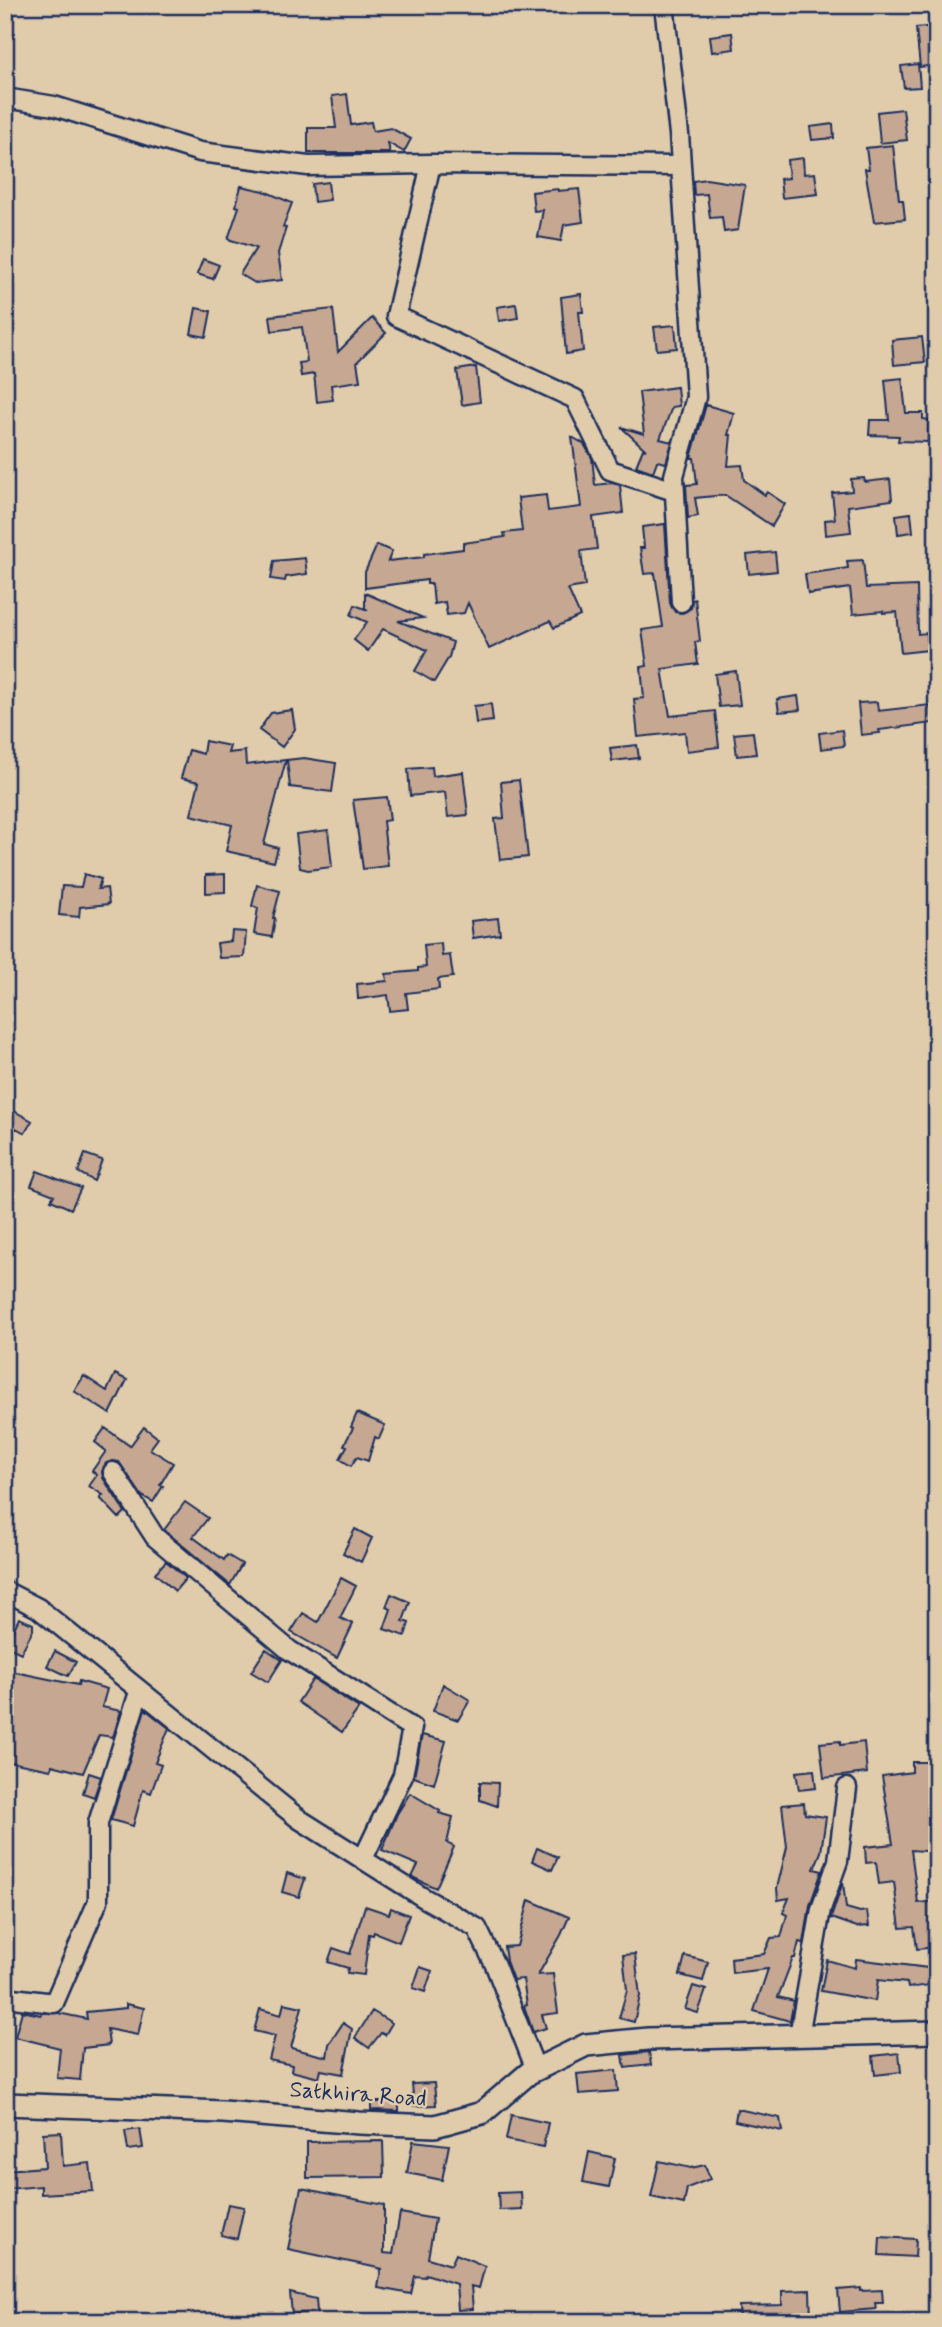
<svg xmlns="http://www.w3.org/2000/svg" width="942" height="2327" font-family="Mynerve,sans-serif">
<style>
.building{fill:#c6a791;stroke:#1b2f5e;stroke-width:2}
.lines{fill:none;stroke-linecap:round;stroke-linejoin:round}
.minor-casing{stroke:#1b2f5e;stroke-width:23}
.major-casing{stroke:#1b2f5e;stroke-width:26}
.minor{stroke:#e0ccab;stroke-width:18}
.major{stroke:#e0ccab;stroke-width:21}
.labels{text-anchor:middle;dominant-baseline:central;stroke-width:5;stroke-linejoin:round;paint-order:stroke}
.street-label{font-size:23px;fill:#1b2f5e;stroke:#e0ccab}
</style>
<rect width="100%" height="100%" fill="#e0ccab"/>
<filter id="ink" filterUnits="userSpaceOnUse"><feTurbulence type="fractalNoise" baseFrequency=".0143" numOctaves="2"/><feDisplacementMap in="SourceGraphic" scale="14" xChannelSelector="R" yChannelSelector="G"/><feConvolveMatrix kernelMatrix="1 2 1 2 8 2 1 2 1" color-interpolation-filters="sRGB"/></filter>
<g filter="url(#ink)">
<path class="building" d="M935 26 937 65 920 67 916 28Z
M732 33 734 49 712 52 710 36Z
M918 64 920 87 904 88 901 66Z
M347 94 351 125 371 122 373 131 391 128 411 139 404 152 388 143 390 153H308V128H336L332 96Z
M903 109 907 140 880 143 877 112Z
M833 124 834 138 812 140 810 127Z
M893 145 899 200H903L905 219 874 222 865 169H869L866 148Z
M803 158 804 174 815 173 818 194 782 198 780 179 789 178 787 160Z
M706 179 745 185 738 230 724 232 722 217 710 218 707 194 694 195 693 181Z
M328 182 330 200 314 202 312 184Z
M241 186 264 191 292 203 283 227 286 228 278 253 282 280 255 283 240 274 256 248 228 239 239 207 236 206Z
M558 189V191L579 189 583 222 564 225 561 241 538 237 543 210 534 211 532 192Z
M203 259 219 265 213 279 197 274Z
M581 294 583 312H579L583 351 566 354 561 297Z
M516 304 518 318 499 321 497 307Z
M196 308 211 311 206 337 191 334Z
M333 309 338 352 372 318 386 333 357 362 360 381 331 385 333 400 317 402 314 374 301 376 299 363 307 362 302 327 272 331 270 316Z
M675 325 677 348 657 350 654 327Z
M922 337 925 362 894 365 892 340Z
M476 367 480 402 462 405 457 370Z
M902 378 906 413H923V419L929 420 928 442 898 441 899 436 869 435 870 420H889L885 380Z
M677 387 679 406 672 407 660 439 672 442 666 463 657 461 653 472 636 466 643 449 646 450 621 427 644 434 639 392Z
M706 405 734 413 728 435H731L728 466 742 465 744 480 765 495 767 492 785 504 772 526 725 495 695 498 698 516 688 518 686 485 697 484 694 458H691Z
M572 437 584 444 592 458 595 485 612 483 620 485 623 513 593 517 597 549 581 551 585 586 568 589 580 616 554 628 550 621 489 649 468 603 464 613 447 615 445 602 434 604 432 584H427V580L365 588V572L377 545 392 551 388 561 424 557V554L463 549V543L505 537 504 533 522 531 518 498 546 495 548 511 581 507Z
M864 478 865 482 890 479 892 500 848 506 851 532 826 535 825 520 835 519 832 493 852 491 851 479Z
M911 513 913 532 898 534 896 515Z
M665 524 670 603 675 612 682 613 691 608 692 600 695 599 700 641 695 642 698 664 662 669 670 716 715 711 719 747 687 751 685 732 638 737 634 699 644 698 641 667 647 666 642 630 663 627 655 573 644 574 640 548H644L642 527Z
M775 552 777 571 749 574 747 555Z
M305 558 307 574 286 577 285 581 271 579 274 561Z
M863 560 866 588 917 586 918 634 927 633 928 650 901 653 897 612 883 613V611L853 614 850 588 808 594 805 574 848 568 847 561Z
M365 593 423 618 398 621 453 642 449 657 434 682 415 671 427 650 383 629 368 651 354 640 367 622 351 615 355 605 368 610 365 608Z
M736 671 740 705 719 707 715 674Z
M798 696 800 710 779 712 777 699Z
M877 702 878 711 930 705 933 723 879 730 880 733 861 735 858 703Z
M491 704 493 721 476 723 474 706Z
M292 710 295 729 282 747 259 730 271 713Z
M842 730 844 746 821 749 819 733Z
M753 732 756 754 737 756 734 734Z
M205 741 230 746 228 753 245 751 246 765 286 760 264 844 278 848 274 862 226 851 232 825 191 815 199 782 181 778 189 750 203 754Z
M637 745 639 758 612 761 610 748Z
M304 758 336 763 332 792 290 787 287 760Z
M432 767 433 776 463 772 468 815 448 817 445 792 410 796 408 769Z
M519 780 528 857 500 860 495 819 504 818 501 782Z
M387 797 390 820 383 821 388 866 363 869 353 800Z
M328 830 332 867 308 870 300 868 296 834Z
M84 874 101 879 98 889 107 888 109 904 80 907 79 917 59 915 62 886 81 887Z
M225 874V892L206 893V875Z
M257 885 280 891 273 918H275L272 937 254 934 258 908 252 906Z
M498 918 500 934 473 938 471 921Z
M232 931 246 932 244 957 219 958 217 943 231 941Z
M441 943 442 956 450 955 453 977 438 979 439 989 406 993 408 1009 390 1011 388 995 358 999 357 984 387 981 386 974 418 971V968L426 967 424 945Z
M5 1106 32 1121 25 1133 16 1128 5 1147Z
M85 1154 102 1160 94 1181 78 1172Z
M37 1171 81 1188 71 1209 51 1200 54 1195 31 1186Z
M115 1374 127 1380 110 1414 74 1391 84 1376 107 1391Z
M357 1413 385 1425 379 1439 375 1437 368 1461 357 1457 351 1466 340 1459 347 1446 344 1445 353 1428 351 1427Z
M144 1427 158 1438 150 1449 173 1463 160 1485 163 1486 153 1502 142 1496 119 1462 113 1461 106 1463 102 1472 103 1478 125 1512 119 1518 100 1498 103 1495 89 1486 97 1475 92 1471 106 1451 95 1442 105 1428 130 1446Z
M185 1502 208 1518 193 1537 224 1560 227 1555 242 1564 230 1585 164 1530Z
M355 1529 372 1538 361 1562 343 1553Z
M166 1561 186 1578 175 1591 155 1573Z
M341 1578 356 1586 340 1618 353 1624 337 1658 291 1632 303 1613 318 1622Z
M391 1594 410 1602 403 1621 409 1623 405 1636 384 1629 391 1609 386 1607Z
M19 1618 33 1624V1630L21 1653 6 1646Z
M266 1649 282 1660 268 1682 251 1672Z
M55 1651 76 1662 68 1676 47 1666Z
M5 1670 78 1685 79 1681 107 1689 102 1707 121 1711 113 1737 99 1735 83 1773 52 1765 51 1770 5 1761Z
M313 1679 359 1708 342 1732 298 1702Z
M443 1684 470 1700 458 1720 433 1711Z
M145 1709 169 1728 155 1763 161 1765 151 1793 143 1790 133 1826 111 1820Z
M422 1735 446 1741 434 1784 414 1777Z
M840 1741V1745L864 1742 867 1773 824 1778 820 1743Z
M912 1762H937V1780H933L930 1823H937V1852L911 1850 918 1903 937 1901V1915L934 1916 937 1947 917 1949 914 1927 900 1928 894 1882 879 1884 876 1862 866 1863 865 1847 893 1844 882 1776 912 1772Z
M814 1770 816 1788 799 1790 796 1772Z
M89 1773 101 1777 94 1797 83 1793Z
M480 1782 498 1783 497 1806 480 1800Z
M410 1793 440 1811 439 1813 453 1817 447 1843 454 1847 436 1888 412 1877 418 1865 382 1850 397 1814Z
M804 1803 805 1814 826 1817 821 1852 814 1869 822 1871 810 1905 804 1943 799 1942 795 1958H793L778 1997 794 2001 790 2021 754 2011 768 1969 732 1973 731 1958 764 1954 771 1938 781 1937 787 1915 783 1913 789 1898 778 1900 777 1888 787 1847 782 1805Z
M537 1848 558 1857 552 1870 532 1861Z
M287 1873 305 1879 299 1897 282 1892Z
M843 1882 846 1908 860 1912 867 1911 869 1926 857 1927 831 1918Z
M529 1900 569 1917 561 1935 538 1975 553 1974 558 2013 542 2015 546 2028 533 2032 524 2006 527 2005 523 1979 513 1980 506 1961 504 1947 517 1946Z
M365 1906 389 1914 391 1908 409 1915 399 1942 374 1932 373 1935 369 1934 364 1975 347 1973 348 1968 328 1962 333 1948 350 1954Z
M635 1954 640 1996 634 2022 619 2018 627 1990 623 1955Z
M685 1956 708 1962 703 1981 680 1975Z
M856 1959 928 1968 930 1985 908 1988 907 1983 878 1980 875 2001 821 1991 827 1960 855 1968Z
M420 1967 432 1971 425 1992 413 1988Z
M693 1986 706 1990 698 2013 685 2009Z
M284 2003 302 2007 291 2048 327 2057 329 2044 343 2023 352 2029 343 2074 321 2070 319 2078 291 2071 292 2065 269 2060 275 2036 254 2031 260 2009 281 2015Z
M126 2004 144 2008 138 2035 107 2029 109 2045 83 2048 80 2080 57 2078 60 2048 15 2037 22 2011 41 2015 42 2013H58L87 2019 86 2012 126 2008Z
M372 2011 392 2023 385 2035 381 2033 369 2048 355 2038Z
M649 2052 651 2065 625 2068 623 2055Z
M899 2053 901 2072 875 2075 873 2056Z
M616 2070 618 2091 579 2094 577 2074Z
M434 2083 436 2105 414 2106 412 2084Z
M371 2102H399V2111L371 2110Z
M737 2109 780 2118 782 2131 735 2121Z
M511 2115 548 2123 543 2147 506 2140Z
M140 2129 143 2148 128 2150 125 2131Z
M61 2132 63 2166 90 2163 93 2191 41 2194V2186L7 2189 5 2170 45 2167 43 2133Z
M383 2141 384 2177 307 2178V2142Z
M413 2141 449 2145 442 2180 407 2173Z
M589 2152 615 2158 609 2187 583 2182Z
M659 2161 691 2168 705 2165 710 2179 687 2188 684 2204 651 2197Z
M301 2188 384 2205V2253L393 2254 400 2213 435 2219 428 2258 451 2265 456 2254 485 2266 479 2288 471 2286 473 2309 458 2310 456 2284 426 2274 425 2277 415 2276 411 2294 378 2288 381 2269H383L288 2249Z
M521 2192 522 2209 499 2210 498 2193Z
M228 2204 244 2207 237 2239 221 2235Z
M880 2237 916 2239 915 2257 879 2255Z
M861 2288V2291L882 2290 883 2303H875L876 2309 840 2312 838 2290Z
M810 2290 811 2321 740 2322 739 2306 782 2305V2291Z
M290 2293 316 2299 317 2312 292 2314Z"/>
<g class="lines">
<g class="minor-casing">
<path id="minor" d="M664 5 679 134 696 397 674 476 681 602
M5 98 54 106 200 152 308 166 431 164 681 166
M431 164 396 316 575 399 610 470 674 491
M113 1472 155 1537 289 1650 412 1728 403 1775 363 1859
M5 1591 38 1608 299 1819 424 1898 477 1928 495 1965 536 2070
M5 1997 54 2003 98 1901V1823L139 1692
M799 2036 821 1909 838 1861 847 1788"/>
</g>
<g class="major-casing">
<path id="major" d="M5 2104 223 2112 359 2123 435 2126 482 2113 529 2073 586 2045 648 2039 937 2032"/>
</g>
<use href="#minor" class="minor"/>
<use href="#major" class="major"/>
</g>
</g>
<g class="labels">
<g class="street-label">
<text transform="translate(358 2095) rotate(4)">Satkhira Road</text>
</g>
</g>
<rect width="942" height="2327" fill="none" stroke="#e0ccab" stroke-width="28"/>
<rect x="14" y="14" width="914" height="2299" fill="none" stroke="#1b2f5e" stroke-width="2.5" filter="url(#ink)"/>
</svg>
